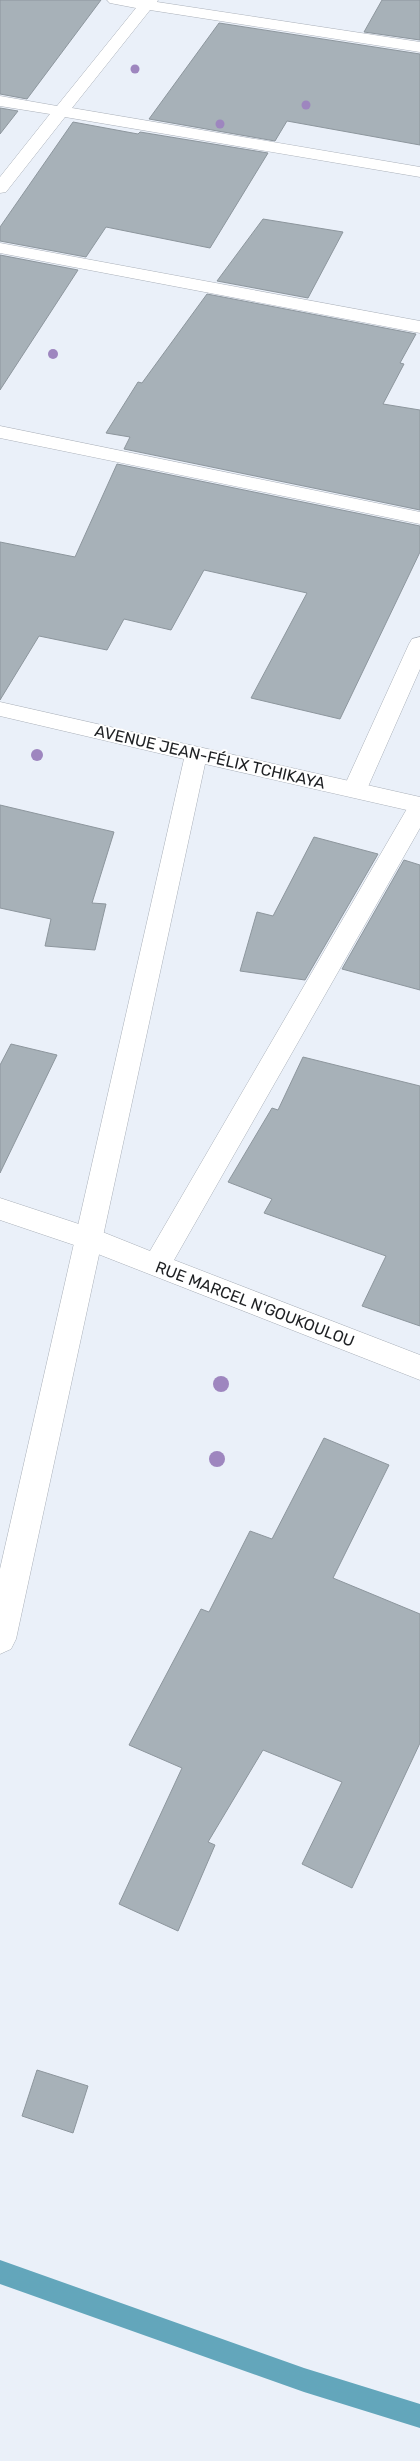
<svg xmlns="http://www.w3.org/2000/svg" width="420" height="2461" font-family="Rubik,sans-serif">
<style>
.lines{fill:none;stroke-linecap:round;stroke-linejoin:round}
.stream{fill:#63a6bb;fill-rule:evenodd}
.building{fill:#a7b1b8;stroke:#8d969d}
.street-casing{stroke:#aab0b9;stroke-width:1}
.secondary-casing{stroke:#aab0b9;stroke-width:1}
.street{fill:#fff;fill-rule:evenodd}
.secondary{fill:#fff;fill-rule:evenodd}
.tree{fill:#9e86bf}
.labels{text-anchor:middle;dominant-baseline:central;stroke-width:4;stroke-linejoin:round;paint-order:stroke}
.street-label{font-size:16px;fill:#1e2023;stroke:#fff}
</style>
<rect width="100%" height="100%" fill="#eaf0f9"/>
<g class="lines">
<path class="stream" d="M0 2260 304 2368 420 2404V2428L304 2392 0 2284Z"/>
</g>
<path class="building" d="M0 0H101L27 99 0 94Z
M382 0H420V40L364 32Z
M219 23 420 54V145L287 121 275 141 149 119Z
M0 108 18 111 0 134Z
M73 122 138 134 140 132 268 153 210 248 106 227 86 257 0 241V227Z
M263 219 343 232 308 298 217 281Z
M0 255 78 270 0 390Z
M207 294 416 334 400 363 404 364 383 404 420 410V510L124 449 130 437 106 433 138 382 142 383Z
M117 464 420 526V552L340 719 251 698 307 593 204 570 171 630 124 619 107 650 39 636 0 700V542L75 557Z
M0 805 114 832 92 903 106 904 95 950 45 946 51 919 0 908Z
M314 837 378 854 305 980 240 971 257 912 273 916Z
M404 860 420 865V990L342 969Z
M11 1044 57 1055 0 1173V1065Z
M303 1057 420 1086V1326L362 1306 386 1256 264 1213 272 1199 228 1182 272 1108 278 1110Z
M324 1438 389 1465 333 1578 420 1614V1743L352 1888 302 1864 342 1782 263 1750 208 1842 215 1845 178 1931 119 1904 182 1768 129 1745 201 1609 209 1612 250 1531 272 1539Z
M37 2070 88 2086 73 2133 22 2116Z"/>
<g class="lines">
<g class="street-casing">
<path id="street" d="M107 0H158L157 2 420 42V52L150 10 72 108 420 167V177L65 117 6 192 0 193V177L50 114 0 106V96L57 106 136 8 110 3Z
M0 243 420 321V333L0 253Z
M0 426 420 512V524L0 438Z
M420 637V669L367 789 363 795 355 797 347 795 343 789 409 644 412 639Z
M420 799V828L174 1260 420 1355V1380L80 1247 0 1220V1198L100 1231 150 1251 408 807 412 801Z"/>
</g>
<g class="secondary-casing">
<path id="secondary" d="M0 702 420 797V813L205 764 16 1639 11 1649 0 1654V1569L184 759 0 716Z"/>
</g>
<use href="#street" class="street"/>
<use href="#secondary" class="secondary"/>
</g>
<g class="tree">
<circle cx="135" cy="69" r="4.5"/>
<circle cx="306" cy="105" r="4.5"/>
<circle cx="220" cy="124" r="4.5"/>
<circle cx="53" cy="354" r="5"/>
<circle cx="37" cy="755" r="6"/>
<circle cx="221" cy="1384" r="8"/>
<circle cx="217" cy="1459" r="8"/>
</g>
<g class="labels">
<g class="street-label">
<text transform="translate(210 757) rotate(13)">AVENUE JEAN-FÉLIX TCHIKAYA</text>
<text transform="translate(255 1304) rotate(21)">RUE MARCEL N'GOUKOULOU</text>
</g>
</g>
</svg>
